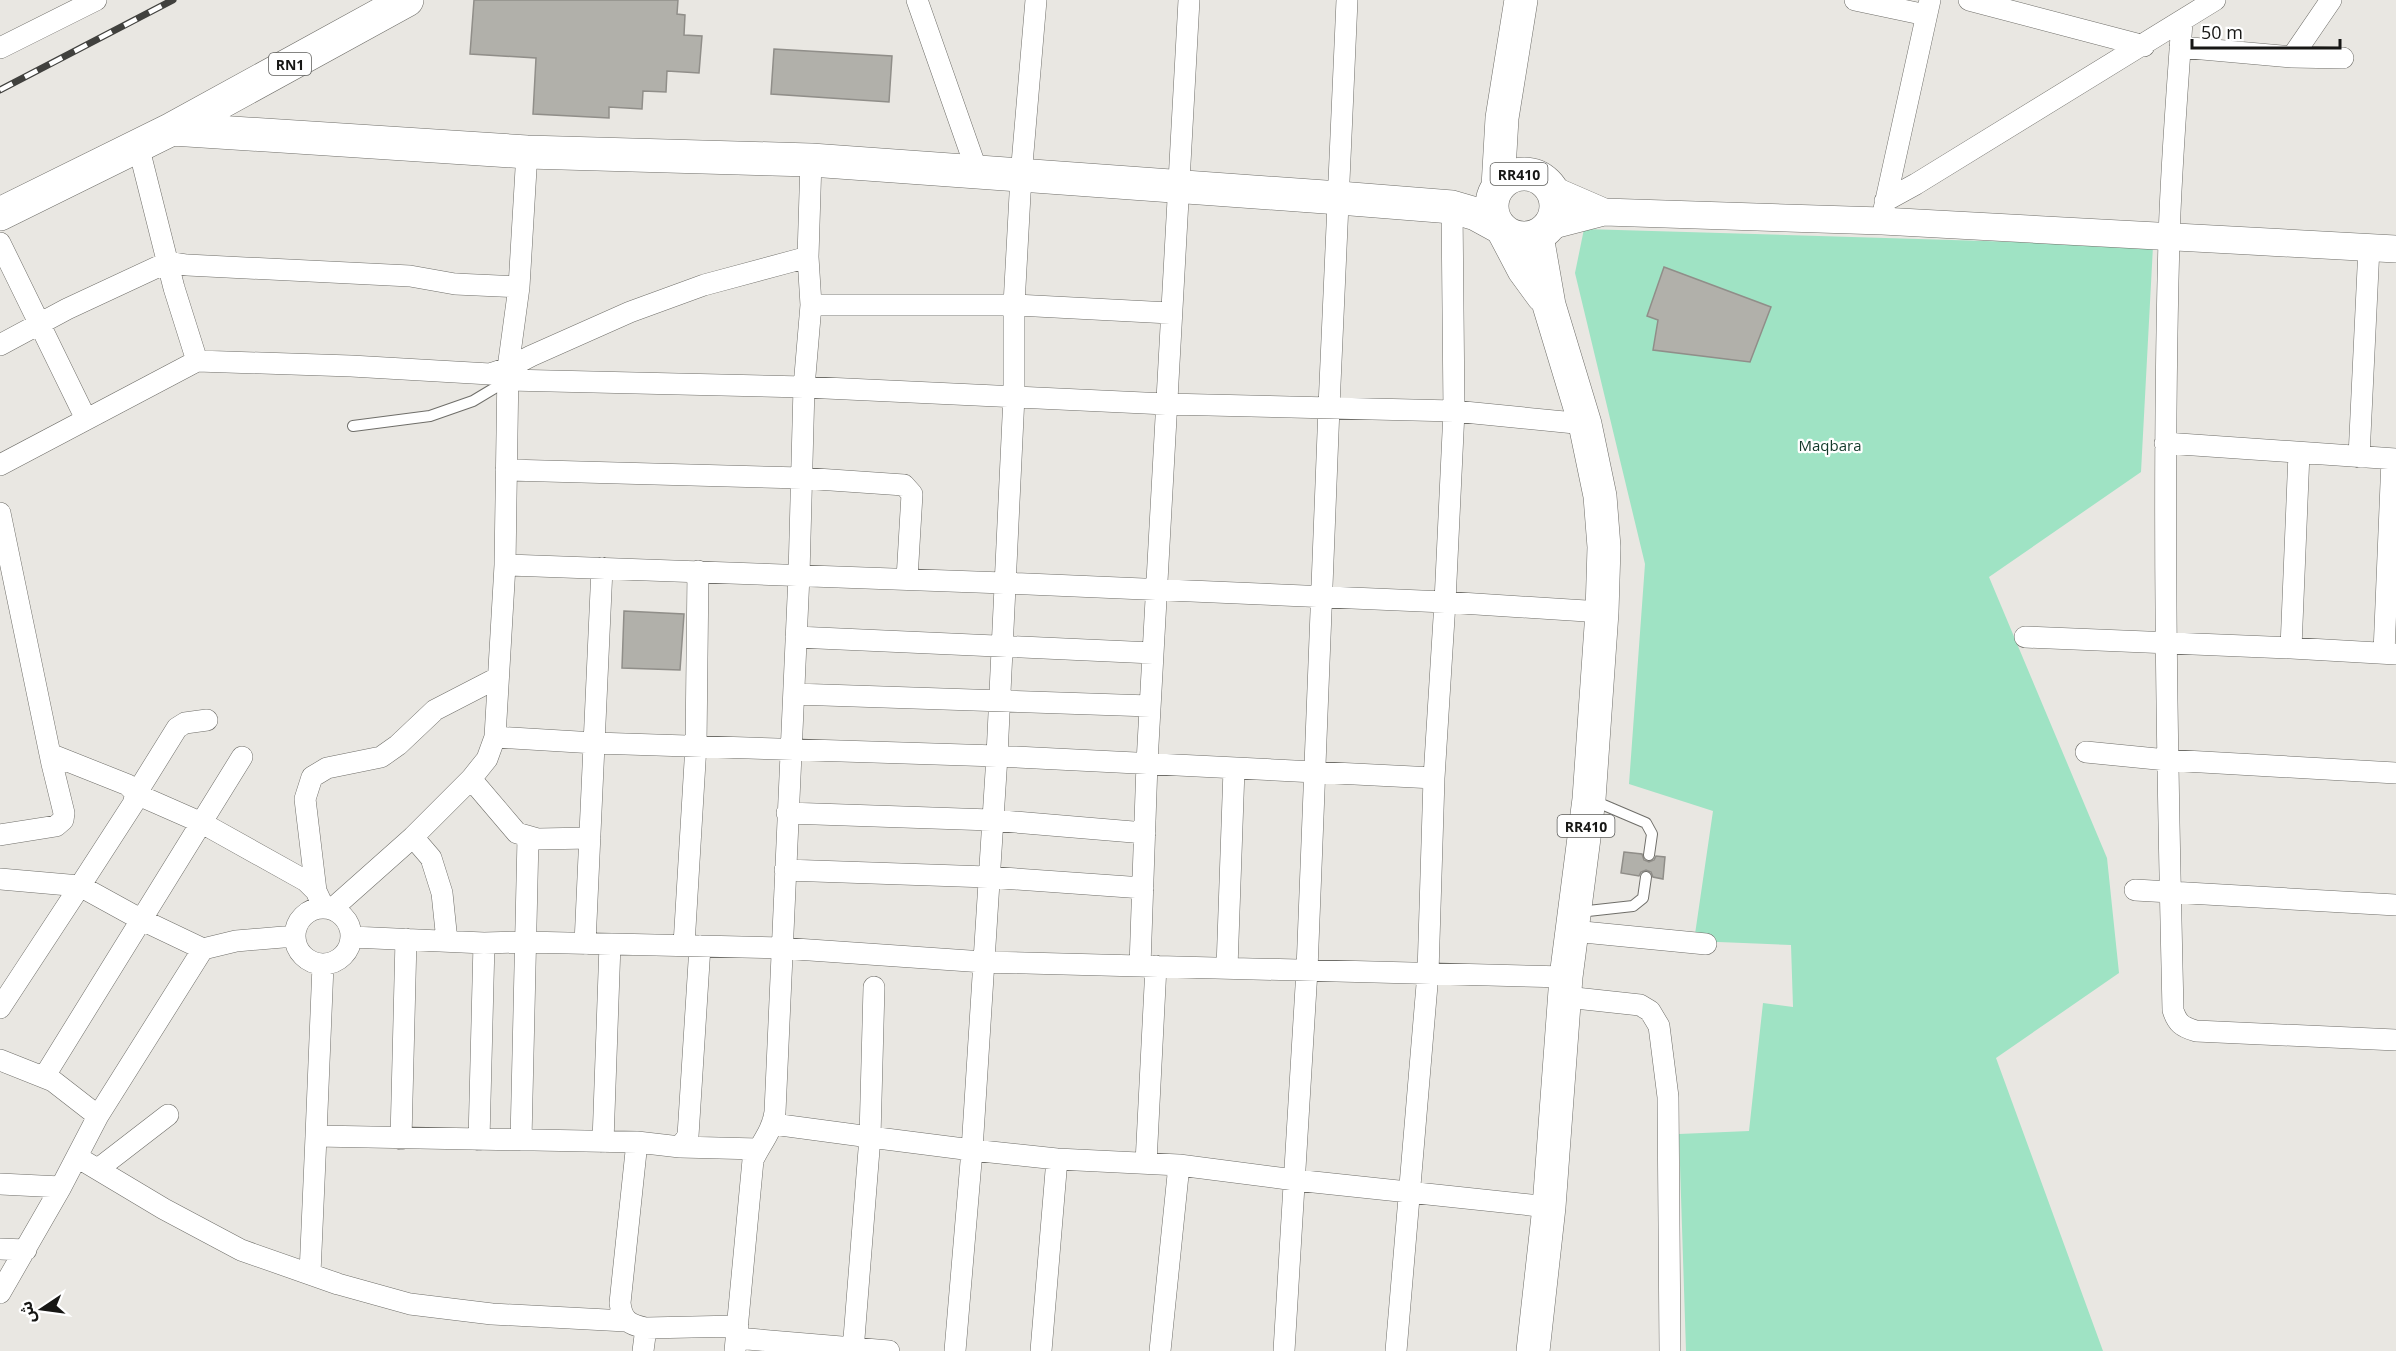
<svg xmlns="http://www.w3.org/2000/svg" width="2396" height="1351" font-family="'Open Sans','Noto Sans Arabic',sans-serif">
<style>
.green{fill:#9fe3c4}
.building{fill:#b1b0aa;stroke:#908e89;stroke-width:1.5}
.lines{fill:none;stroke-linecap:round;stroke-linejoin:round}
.service-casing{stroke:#6f6e69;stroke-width:12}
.minor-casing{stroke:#6f6e69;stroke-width:22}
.tertiary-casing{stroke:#6f6e69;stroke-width:28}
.primary-casing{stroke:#6f6e69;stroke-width:34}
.trunk-casing{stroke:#6f6e69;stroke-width:34}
.service{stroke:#fff;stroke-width:10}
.minor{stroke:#fff;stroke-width:21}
.tertiary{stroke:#fff;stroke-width:27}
.primary{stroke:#fff;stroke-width:33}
.trunk{stroke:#fff;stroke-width:33}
.rail-casing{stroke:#41413e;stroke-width:7}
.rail{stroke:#fff;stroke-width:4.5;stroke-dasharray:14;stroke-linecap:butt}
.labels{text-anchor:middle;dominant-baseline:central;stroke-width:4.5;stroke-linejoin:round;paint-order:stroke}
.shield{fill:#fff;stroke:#5d5d5b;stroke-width:1.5}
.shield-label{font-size:14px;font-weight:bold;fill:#171715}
.park-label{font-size:15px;fill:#113829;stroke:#fff}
</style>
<rect width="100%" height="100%" fill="#e9e7e2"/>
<path class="green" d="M1584 229 2153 246 2141 472 1989 577 2107 858 2119 973 1996 1058 2103 1351H1686L1679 1134 1749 1131 1763 1003 1793 1007 1791 945 1694 941 1713 811 1629 784 1645 564 1575 273Z"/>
<path class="building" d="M474 0H678L677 14 685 15 684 35 702 36 699 73 667 71 666 92 643 91 642 109 609 107V118L533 114 536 58 470 54Z
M774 49 892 56 889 102 771 94Z
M1664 267 1771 307 1750 362 1653 350 1658 320 1647 316Z
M624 611 684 614 680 670 622 668Z
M1624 852 1642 854 1644 860 1649 862 1654 860 1656 856 1665 857 1663 879 1653 877 1651 872 1646 870 1641 872 1639 876 1621 873Z"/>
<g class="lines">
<g class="service-casing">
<path id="service" d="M353 426 430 416 473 401 508 380
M1592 800 1646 823 1652 834 1649 855
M1579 912 1633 906 1643 898 1646 877"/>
</g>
<g class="minor-casing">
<path id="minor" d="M917 0 978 174
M1855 0 1926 15
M1969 0 2144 46
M2182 22C2177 94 2171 167 2169 240 2162 497 2167 753 2173 1010 2177 1023 2182 1027 2196 1031L2396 1040
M2180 47 2292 57 2331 0
M0 48 96 0
M2292 57 2343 58
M1885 201 1916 184 2215 0
M1884 209 1930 0
M0 243 86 419
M811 305H1014L1170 313
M0 345 67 309 168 262 187 265 410 276 455 284 519 287
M197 361 351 366 490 374 508 368 531 356 630 312 704 285 808 257
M508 380 804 387 1166 404 1454 411 1585 424
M2165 443 2396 459
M2359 457 2369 247
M0 465 197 361 174 288 138 145
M506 470 802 478 904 485 912 494 907 579
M0 513 52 764 64 813 63 820 56 826 0 835
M505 565 1004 583 1445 602 1602 612
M796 637 1153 653
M2025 637 2291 648 2396 654
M2291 648 2299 453
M2384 653 2392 459
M794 694 1150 706
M207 720 185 723 177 728 136 794 202 823 306 881 316 891 324 908
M495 737 595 743 997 756 1434 778
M2086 752 2167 760 2396 773
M50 754 128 785 136 794 133 804 80 886 140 919 203 949 236 941 295 936
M471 779 517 833 538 839 590 838
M787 813 991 820 1145 833
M413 837 431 858 442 893 447 941
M785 870 988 877 1143 888
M0 879 80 886 0 1008
M2135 890 2396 905
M316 891 305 799 312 777 327 768 381 757 398 745 435 710 497 678
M295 936a28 28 0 1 1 56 0a28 28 0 1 1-56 0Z
M332 909 413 837 471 779 487 759 495 737 505 565 508 368 519 287 527 152
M1573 931 1706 944
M352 937 484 943 525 942 781 948 984 962 1566 977
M585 944 602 568
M684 945 696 745 698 571
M323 965 316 1136 637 1142 620 1303C622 1320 629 1325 646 1328L738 1326
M1140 966 1147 763 1189 0
M1227 968 1234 769
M1566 997 1640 1005 1650 1011 1659 1026 1668 1097 1670 1351
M0 1060 53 1081 98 1116 61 1187 0 1293
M44 1077 242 757
M98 1116 203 949
M773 1124 870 1137 874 987
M401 1139 406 939
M479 1140 484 943
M521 1140 528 838
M603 1142 610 944
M637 1142 680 1147 688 1136 700 946
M680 1147 758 1149
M77 1157 164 1209 241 1250 338 1284 410 1304 492 1314 626 1321
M1146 1163 1156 966
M98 1169 168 1115
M0 1184 61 1187
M0 1249 26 1250
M310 1274 316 1136
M736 1338 889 1351
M643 1351 646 1328
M735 1351 753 1160C761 1143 772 1132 775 1112L799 575 804 387 811 305 808 257 811 160
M853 1351 870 1137 972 1150 1057 1159 1179 1165 1295 1180 1549 1207
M955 1351 972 1150 997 756 1014 396V305L1021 176 1036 0
M1041 1351 1057 1159
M1160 1351 1179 1165
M1284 1351 1307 970 1329 407 1347 0
M1396 1351 1428 973 1434 778 1445 602 1454 411 1452 207"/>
</g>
<g class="tertiary-casing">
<path id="tertiary" d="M1551 189 1604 212
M1550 226 1604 212 1882 221 2396 249"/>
</g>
<g class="primary-casing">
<path id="primary" d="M172 129 527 152 811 160 1339 198 1452 207 1476 214 1498 226
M1492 206a32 32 0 1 1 64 0a32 32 0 1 1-64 0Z
M1498 187 1502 118 1521 0
M0 214 172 129 407 0"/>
</g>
<g class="trunk-casing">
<path id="trunk" d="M1504 232 1524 270 1543 296
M1533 1351 1549 1207 1566 977 1589 799 1602 612 1604 547 1600 496 1585 424 1549 305 1537 236"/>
</g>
<use href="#service" class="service"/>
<use href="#minor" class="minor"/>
<use href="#tertiary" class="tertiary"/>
<use href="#primary" class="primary"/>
<use href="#trunk" class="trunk"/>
<g class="rail-casing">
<path id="rail" d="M0 90 173 0"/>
</g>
<use href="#rail" class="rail"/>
</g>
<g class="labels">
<g class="shield">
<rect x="269" y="53" width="42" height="22" rx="4.5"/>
<rect x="1490.5" y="163" width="57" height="22" rx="4.5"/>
<rect x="1557.5" y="815" width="57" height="22" rx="4.5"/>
</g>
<g class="shield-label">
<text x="290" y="64">RN1</text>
<text x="1519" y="174">RR410</text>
<text x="1586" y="826">RR410</text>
</g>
<g class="park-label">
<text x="1830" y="445">Maqbara</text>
</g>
</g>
<g transform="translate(42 1309) rotate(257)" stroke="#ffffff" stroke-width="4.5" paint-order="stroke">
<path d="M0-4.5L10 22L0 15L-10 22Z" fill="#171715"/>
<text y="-9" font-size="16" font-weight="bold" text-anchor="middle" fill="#171715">ش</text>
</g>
<path d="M2192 39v9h148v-9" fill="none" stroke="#171715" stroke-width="3"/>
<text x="2201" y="39" font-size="18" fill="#171715" stroke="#ffffff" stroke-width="4.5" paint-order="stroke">50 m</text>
</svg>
